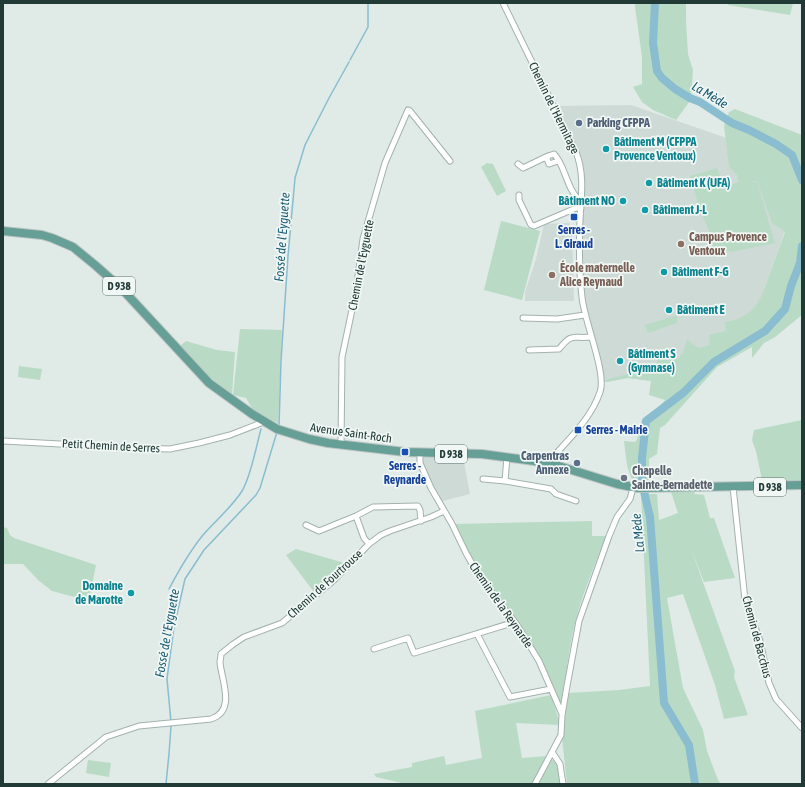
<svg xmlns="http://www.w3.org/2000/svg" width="805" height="787" font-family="'Asap Condensed',sans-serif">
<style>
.built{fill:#cedad6}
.green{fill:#b9dbc5}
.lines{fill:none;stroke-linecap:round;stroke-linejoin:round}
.stream{stroke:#89bdcf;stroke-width:1.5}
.river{stroke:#89bdcf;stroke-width:8}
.street-casing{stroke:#a3b2ae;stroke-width:7}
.primary-casing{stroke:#bcc4c3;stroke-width:10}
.street{stroke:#fff;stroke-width:5}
.primary{stroke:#659f96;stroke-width:8}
.service-dot{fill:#5c6f8a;stroke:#f0f7f4;stroke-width:1.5}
.culture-dot{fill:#0f9aa8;stroke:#f0f7f4;stroke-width:1.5}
.transit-dot{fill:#1a4fb4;stroke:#f0f7f4;stroke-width:1.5}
.education-dot{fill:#8d6e63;stroke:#f0f7f4;stroke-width:1.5}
.worship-dot{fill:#6b7280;stroke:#f0f7f4;stroke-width:1.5}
.labels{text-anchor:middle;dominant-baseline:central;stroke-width:3.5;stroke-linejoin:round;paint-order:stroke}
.shield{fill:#f0f7f4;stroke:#5f736f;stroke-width:1}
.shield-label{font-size:11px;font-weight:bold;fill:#213a36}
.street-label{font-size:12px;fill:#213a36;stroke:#f0f7f4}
.service-label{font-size:12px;font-weight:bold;fill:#4e5e75;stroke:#f0f7f4;text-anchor:start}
.culture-label{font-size:12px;font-weight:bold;fill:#0d838f;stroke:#f0f7f4;text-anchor:start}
.transit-label{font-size:12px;font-weight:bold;fill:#164399;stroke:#f0f7f4}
.education-label{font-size:12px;font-weight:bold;fill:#785e54;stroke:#f0f7f4;text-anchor:start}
.worship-label{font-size:12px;font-weight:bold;fill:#5b616d;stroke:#f0f7f4;text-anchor:start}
.water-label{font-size:13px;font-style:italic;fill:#1d5d74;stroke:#f0f7f4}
</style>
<rect width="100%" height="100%" fill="#e0eae7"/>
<path class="built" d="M631 105 744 144 790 216 751 327 651 381 628 378 606 382H603V374L585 305 581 266 584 175 583 165 580 156 555 106Z
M569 223 572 228 574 301H525V292L536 259 544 224Z
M422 455 463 457 470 494 443 501 438 498 422 463Z"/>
<path class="green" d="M635 3H654L652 44 656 72 662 80 675 91 690 101 676 120 653 110 642 102 633 87 642 84V57L635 7Z
M657 3H686V21L688 54 693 70 691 97 675 87 659 71 655 43Z
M728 3H793L790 15 728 5Z
M735 109 802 135V315L775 337 764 343 752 358V347L717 367 665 425 660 428 657 454 649 459V480L656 481 654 486 635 484C626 472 626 456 624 441L635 442 637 439 642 420 656 410 665 400 649 395 651 381 628 378 606 382 605 380 647 369 653 372 659 370 656 356 665 353 678 359 683 352 687 340 699 348 710 345 709 335 726 331 725 322C756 317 761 299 770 273 775 259 780 246 785 232L772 223 757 181 745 182H757L775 243 731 252 712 246V239L699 206 690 176 717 168 724 187 739 182 737 175 729 167 724 126 729 112Z
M487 163 493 164 506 191 497 196 481 167Z
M501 221 540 231 522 300 484 290Z
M677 315V323L648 333 645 325Z
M240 329 282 330 278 423 254 412 246 398 233 395Z
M186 341 217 350 235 352 232 394 209 377 180 346Z
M19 366 42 369 40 380 18 377Z
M802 420V483L763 485 756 451 752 440 754 430Z
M671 492H694L695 494 704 495 710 518H714L735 578 704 582 690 546 735 671 734 677 748 715 724 719 715 685 683 594 667 598 683 688 703 730 707 751 718 780 721 784H567L562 738 568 693 619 690 650 686 641 494H657L659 520 678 513Z
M592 521V536H606C595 565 582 594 575 623 568 651 566 680 561 709L543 665 480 575 453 524Z
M3 527 7 528 10 535 14 538 96 565 89 601 52 591 38 580 23 564H3Z
M296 549 348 564 314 592 286 555Z
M551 695 559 721V725L516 723 522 758 547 756 533 784H406L376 777 374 774 412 767V763L444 756 446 765 482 758 475 711Z
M88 760 111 763 109 777 86 773Z
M552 760C561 764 561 775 562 784H537L548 761Z"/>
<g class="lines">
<path class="stream" d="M350 60 368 27V3
M279 426 281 361 288 256 295 178 305 145 329 98 349 62
M169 589C179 570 190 551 203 535 216 520 232 507 242 491 251 476 256 447 261 429
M171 722 167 679 174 627 185 579 204 550 256 495 260 488 277 432
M166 784 169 754 171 726"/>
<path class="river" d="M655 3 653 43 657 71 662 78 675 89 690 98 700 102 732 123 749 130 776 144 792 155 802 180
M695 784 689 745 664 703 650 517 642 483V458L646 421 683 393 714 362 765 331 785 309 791 286 800 263 802 246"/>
<g class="street-casing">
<path id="street" d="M503 3 576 152C585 175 581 197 580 221 579 247 579 272 582 297 584 321 607 373 600 392 591 419 568 440 550 460L549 463
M558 161 549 164 547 159 548 156 554 154C566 166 566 190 581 201
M518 164 523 168 548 156
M519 195V200L531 225 534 226 576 208H581
M571 210 574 217 580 220
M523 318 557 319 585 315
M529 350 559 349C573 332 572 339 591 337
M3 441 136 448 170 449 199 443 230 435 261 423 263 421
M341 445 342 357 356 291 363 239 385 163 408 110 410 111 450 161
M420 453V463L431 488 452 524 466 553 479 576 517 625 539 661 562 714
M507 457 505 481 551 489 556 494 576 501
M483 479 505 481
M733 487 745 600 760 641 769 683 776 699 802 728
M306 525 319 531 356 516
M369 544 364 538 356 516 373 507 418 506 420 510 421 521
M477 634 510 697 551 689
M374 649 408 638 414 653 515 622
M552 752 560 764 563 784
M48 784 106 737 139 726 211 719C236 711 222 681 220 663 220 660 221 657 221 654L232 645 244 637 282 623 334 580 369 544 381 535 390 531 431 517 444 511
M535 784 561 735 562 715 567 686 579 621 609 536 617 517 630 499 633 488"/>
</g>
<g class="primary-casing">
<path id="primary" d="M3 231 42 235 52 238 73 247 95 265 122 289 209 383 252 414 277 429 309 439 328 443 405 452 482 454 527 460 549 463 617 484 638 488 802 485"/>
</g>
<use href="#street" class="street"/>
<use href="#primary" class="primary"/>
</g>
<g class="service-dot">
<circle cx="579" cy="123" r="4"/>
<circle cx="577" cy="463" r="4"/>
</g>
<g class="culture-dot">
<circle cx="606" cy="149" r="4"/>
<circle cx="649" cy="183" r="4"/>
<circle cx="623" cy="201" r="4"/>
<circle cx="645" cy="210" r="4"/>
<circle cx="664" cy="272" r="4"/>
<circle cx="669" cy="310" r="4"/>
<circle cx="620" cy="361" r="4"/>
<circle cx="131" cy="593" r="4"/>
</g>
<g class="transit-dot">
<rect x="570" y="213" width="8" height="8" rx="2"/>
<rect x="574" y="426" width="8" height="8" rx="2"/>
<rect x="401" y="448" width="8" height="8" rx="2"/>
</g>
<g class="education-dot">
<circle cx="681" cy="244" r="4"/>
<circle cx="552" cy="275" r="4"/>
</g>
<circle class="worship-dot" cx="624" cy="478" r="4"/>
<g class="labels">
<g class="shield">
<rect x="103" y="277" width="32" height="18" rx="3"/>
<rect x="435" y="445" width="32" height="18" rx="3"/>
<rect x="754" y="478" width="32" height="18" rx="3"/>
</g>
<g class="shield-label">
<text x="119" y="286">D 938</text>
<text x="451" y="454">D 938</text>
<text x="770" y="487">D 938</text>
</g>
<g class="street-label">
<text transform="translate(554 108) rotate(64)">Chemin de l'Hermitage</text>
<text transform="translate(361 265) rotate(-79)">Chemin de l'Eyguette</text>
<text transform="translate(351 433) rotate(8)">Avenue Saint-Roch</text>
<text transform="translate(111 446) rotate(3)">Petit Chemin de Serres</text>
<text transform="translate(325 584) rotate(-42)">Chemin de Fourtrouse</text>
<text transform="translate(501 605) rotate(55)">Chemin de la Reynarde</text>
<text transform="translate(757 637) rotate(75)">Chemin de Bacchus</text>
</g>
<g class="service-label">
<text x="587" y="123">Parking CFPPA</text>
<text x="569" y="456" text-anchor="end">Carpentras<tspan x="569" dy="14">Annexe</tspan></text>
</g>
<g class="culture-label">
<text x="614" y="142">Bâtiment M (CFPPA<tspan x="614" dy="14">Provence Ventoux)</tspan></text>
<text x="657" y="183">Bâtiment K (UFA)</text>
<text x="615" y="201" text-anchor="end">Bâtiment NO</text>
<text x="653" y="210">Bâtiment J-L</text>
<text x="672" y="272">Bâtiment F-G</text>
<text x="677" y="310">Bâtiment E</text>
<text x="628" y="354">Bâtiment S<tspan x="628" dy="14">(Gymnase)</tspan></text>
<text x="123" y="586" text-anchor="end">Domaine<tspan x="123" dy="14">de Marotte</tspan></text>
</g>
<g class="transit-label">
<text x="574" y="230">Serres -<tspan x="574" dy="14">L. Giraud</tspan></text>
<text x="586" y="430" text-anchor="start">Serres - Mairie</text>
<text x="405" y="466">Serres -<tspan x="405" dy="14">Reynarde</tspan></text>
</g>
<g class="education-label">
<text x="689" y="237">Campus Provence<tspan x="689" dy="14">Ventoux</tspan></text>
<text x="560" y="268">École maternelle<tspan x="560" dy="14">Alice Reynaud</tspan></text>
</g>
<g class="worship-label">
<text x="632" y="471">Chapelle<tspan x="632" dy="14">Sainte-Bernadette</tspan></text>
</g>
<g class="water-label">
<text transform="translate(710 95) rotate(31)">La Mède</text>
<text transform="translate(282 237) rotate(-86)">Fossé de l'Eyguette</text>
<text transform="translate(638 533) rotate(-96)">La Mède</text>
<text transform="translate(167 633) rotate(-80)">Fossé de l'Eyguette</text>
</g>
</g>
<rect width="805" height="787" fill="none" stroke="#213a36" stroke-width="8"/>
</svg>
